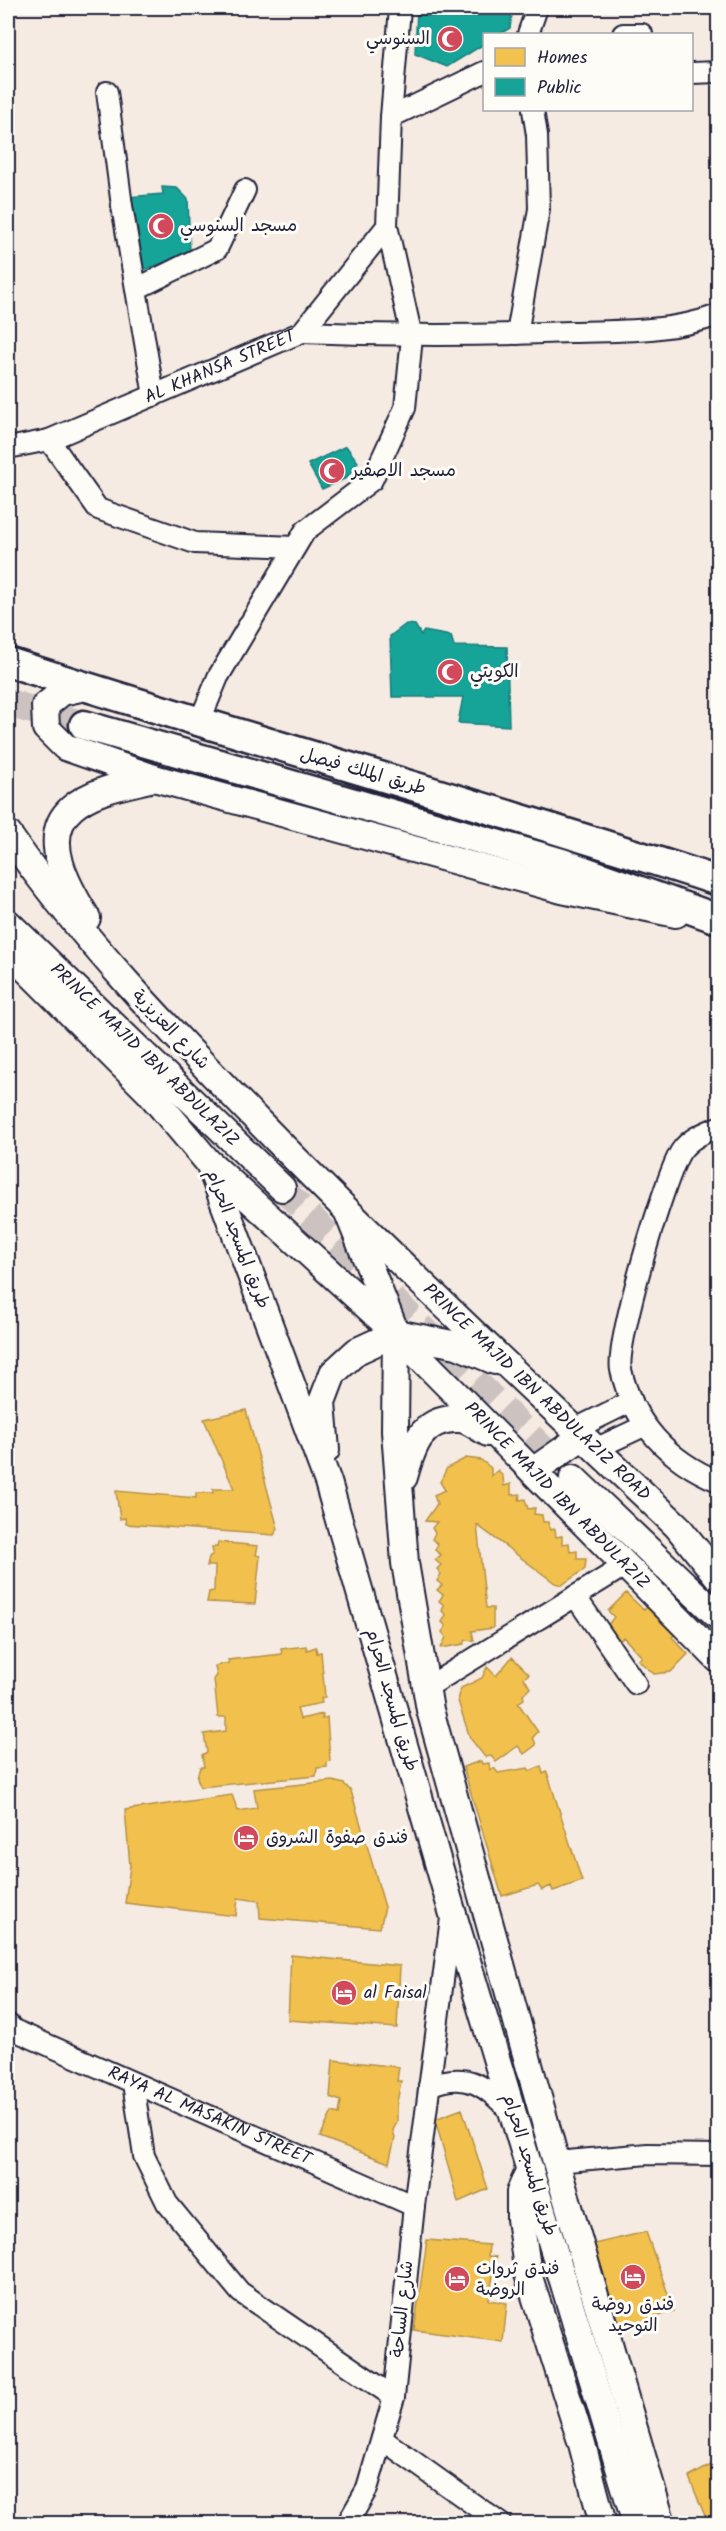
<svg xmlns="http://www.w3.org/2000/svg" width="726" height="2531" font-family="Kalam,'Playpen Sans Arabic',sans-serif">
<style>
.homes{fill:#f2c14e;stroke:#b49148;stroke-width:1.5}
.public{fill:#17a398;stroke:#1a7c7c;stroke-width:1.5}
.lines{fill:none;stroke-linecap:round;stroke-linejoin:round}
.major-tunnel{stroke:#ccc3c1;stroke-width:26;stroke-dasharray:26 13;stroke-linecap:butt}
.highway-tunnel{stroke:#ccc3c1;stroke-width:28;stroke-dasharray:28 14;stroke-linecap:butt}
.minor-casing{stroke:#22223b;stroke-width:24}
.major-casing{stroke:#22223b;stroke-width:30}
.highway-casing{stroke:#22223b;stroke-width:33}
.minor{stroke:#fdfcf7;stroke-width:20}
.major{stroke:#fdfcf7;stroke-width:26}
.highway{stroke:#fdfcf7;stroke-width:28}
.labels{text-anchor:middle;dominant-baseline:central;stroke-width:6;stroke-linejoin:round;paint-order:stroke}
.poi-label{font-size:18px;fill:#22223b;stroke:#fdfcf7;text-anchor:start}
.street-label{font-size:18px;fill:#22223b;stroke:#fdfcf7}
</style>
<rect width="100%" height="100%" fill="#f6ebe2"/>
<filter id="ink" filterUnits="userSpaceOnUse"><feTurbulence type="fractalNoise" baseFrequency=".0167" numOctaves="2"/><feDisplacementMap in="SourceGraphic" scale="12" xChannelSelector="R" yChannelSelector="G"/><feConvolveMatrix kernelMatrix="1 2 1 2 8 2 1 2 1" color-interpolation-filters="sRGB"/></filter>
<g filter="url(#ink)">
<path class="homes" d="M246 1410 278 1529 274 1535 126 1524 125 1518 120 1519 116 1491 196 1498V1493H213V1489H234L204 1419Z
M466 1458 481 1460 491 1468V1476L498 1470 503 1477 504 1486 511 1484V1495L520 1494 519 1500 525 1499 528 1509 535 1508 534 1514 542 1515 543 1522H548L550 1530 555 1529 556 1537 562 1536V1544L569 1543 570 1552 577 1551V1559H586L585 1569 562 1585 555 1583 477 1525 486 1608H493V1628L472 1631 474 1641 466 1640 464 1644 441 1648 446 1637 442 1632 446 1626 442 1622 446 1615 442 1611 444 1605 439 1601 443 1595 437 1590 442 1585 437 1581 441 1574 437 1569 441 1565 435 1560 441 1555 435 1550 438 1544 432 1539 435 1533 432 1528 437 1522 425 1521 437 1504 434 1495 445 1490 440 1482 447 1468Z
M218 1542 258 1546 256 1555 260 1556 255 1604 207 1602 209 1592 214 1591 215 1566H207L209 1557 213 1554 212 1547H217Z
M626 1593 644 1610 651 1603 680 1630 672 1637 688 1654 671 1672 654 1674 638 1660 642 1657 623 1637 620 1641 607 1626 614 1617 608 1611Z
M306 1646 307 1650 316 1647 317 1653 321 1652 325 1697 321 1698 322 1703 297 1708 300 1719 323 1714 322 1719 327 1717 330 1761 327 1762V1767L317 1768 316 1776 200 1787 197 1777 200 1767H204L202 1755 207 1752 204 1734 226 1731V1717H218L214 1679 217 1676 215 1666 229 1663 228 1660 282 1654 281 1649Z
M512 1657 529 1674 524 1678 530 1688 523 1695 524 1699 518 1703 538 1732 533 1737 536 1745 524 1754 518 1746 496 1762 491 1756 485 1757 470 1738 458 1701 461 1688 482 1678 487 1667 496 1676Z
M481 1761 482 1764 489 1763 490 1770 494 1768 498 1773 528 1768 530 1771 541 1766 543 1774 547 1772 582 1881 553 1891 551 1886 542 1890 538 1885 502 1896 463 1767Z
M333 1781 344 1784 351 1791 385 1907 380 1928 260 1918 259 1901 238 1898 236 1916 125 1903 130 1866 125 1810 232 1795 238 1811 257 1808 254 1789Z
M291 1955 400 1966 397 2028 288 2020Z
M333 2060 399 2067 397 2081H401L397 2102V2122L393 2130 395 2138 389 2163 320 2137 332 2112 339 2114 341 2101 330 2097Z
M462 2109 488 2189 458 2202 435 2119Z
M646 2232 674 2311 620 2329 594 2244Z
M427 2240 489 2245 488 2256 496 2257 489 2300 507 2303 503 2342 414 2330Z
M718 2461V2515L707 2521 689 2477Z"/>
<path class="public" d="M417 8H513L510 28 500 34H484V44L447 67 415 54Z
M162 187 177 188 188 199 190 253 141 271 128 197 163 194Z
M346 446 358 462 347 478 322 489 308 464Z
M406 624 415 625 421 635 424 631 451 636 454 646 507 647 509 726 458 723 463 697H392L390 636Z"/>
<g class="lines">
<path class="major-tunnel" d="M282 1188 573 1478"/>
<path class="highway-tunnel" d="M8 703 84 725"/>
<g class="minor-casing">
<g id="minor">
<path d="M528 34 537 8"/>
<path d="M623 34H642"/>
<path d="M692 73 718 72"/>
<path d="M107 92 122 206 154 396"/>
<path d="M391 117 484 72"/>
<path d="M136 289 217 249 245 190"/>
<path d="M302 332C391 336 480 336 570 332 619 331 673 332 718 315"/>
<path d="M517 334 539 209 537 135 533 110"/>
<path d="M49 440 98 509 195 543 295 547"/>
<path id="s1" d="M8 448 49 440 302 332 387 226 391 117 400 8"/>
<path d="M199 723 218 677 305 531 372 480 405 408 412 337 387 226"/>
<path d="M718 1127C704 1133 690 1138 681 1151 665 1175 615 1344 621 1370 633 1423 669 1461 718 1481"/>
<path d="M575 1429 632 1401"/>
<path d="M595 1449 644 1426"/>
<path d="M575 1596 636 1684"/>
<path d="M426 1688 626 1565"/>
<path id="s2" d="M8 2024 14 2030 414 2206"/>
<path d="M133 2083 144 2156 167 2203 240 2292 394 2397"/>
<path d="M429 2086C468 2070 485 2086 512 2113"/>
<path d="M556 2162 648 2154 718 2155"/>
<path d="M382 2439 501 2524"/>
<path d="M347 2524 367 2489 394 2397 414 2206 451 1918"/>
</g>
</g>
<g class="major-casing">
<g id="major">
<path d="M85 687 62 692 45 706 46 728 65 747 154 778"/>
<path id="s3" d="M8 834C81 939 169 1030 259 1122 395 1261 537 1393 677 1526L718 1577"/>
<path d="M87 918C69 889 38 837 72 808 94 789 127 785 154 778L562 890 676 914"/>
<path id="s4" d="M8 923 282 1188"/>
<path d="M8 951 149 1092 209 1163 328 1482 452 1911 636 2524"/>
<path id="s5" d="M212 1165 396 1333 718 1659"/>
<path d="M348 1213 396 1333 395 1431 405 1563 430 1710 562 2183 662 2524"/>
<path d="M326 1450 322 1402 333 1373 357 1351 396 1333 457 1345 495 1361"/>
<path d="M533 1471 583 1436"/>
<path d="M404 1477C412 1448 421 1417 459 1419 468 1419 480 1429 488 1433"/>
<path d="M573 1478 718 1616"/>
<path d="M530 2169 520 2192V2219L528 2274 582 2444 603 2524"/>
</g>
</g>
<g class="highway-casing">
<path id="highway" d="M8 662C244 738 483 804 718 881
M84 725 562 863 718 919"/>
</g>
<use href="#minor" class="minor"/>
<use href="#major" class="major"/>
<use href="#highway" class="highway"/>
</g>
</g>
<defs>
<g id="mosque-disc" transform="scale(1.35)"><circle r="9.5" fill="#d1495b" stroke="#fdfcf7"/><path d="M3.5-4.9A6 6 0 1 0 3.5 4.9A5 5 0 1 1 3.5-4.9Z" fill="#fff"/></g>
<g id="hotel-disc" transform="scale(1.35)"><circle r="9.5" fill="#d1495b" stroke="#fdfcf7"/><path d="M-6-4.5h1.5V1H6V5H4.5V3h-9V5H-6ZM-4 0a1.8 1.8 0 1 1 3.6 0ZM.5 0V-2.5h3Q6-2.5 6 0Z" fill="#fff"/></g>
</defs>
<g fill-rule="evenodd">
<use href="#mosque-disc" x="450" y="39"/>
<use href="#mosque-disc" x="161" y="226"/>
<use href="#mosque-disc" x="332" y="471"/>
<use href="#mosque-disc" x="450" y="672"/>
<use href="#hotel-disc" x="246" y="1838"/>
<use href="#hotel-disc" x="344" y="1993"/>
<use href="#hotel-disc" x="633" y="2277"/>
<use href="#hotel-disc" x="457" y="2279"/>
</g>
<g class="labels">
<g class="poi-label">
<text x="430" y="39" text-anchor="end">السنوسي</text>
<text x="180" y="226">مسجد السنوسي</text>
<text x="352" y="471">مسجد الاصفير</text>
<text x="470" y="672">الكويتي</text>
<text x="266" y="1838">فندق صفوة الشروق</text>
<text x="364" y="1993">al Faisal</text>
<text x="476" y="2269">فندق ثروات<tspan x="476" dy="21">الروضة</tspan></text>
<text x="633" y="2305" text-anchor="middle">فندق روضة<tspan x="633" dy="21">التوحيد</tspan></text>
</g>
<g class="street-label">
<text stroke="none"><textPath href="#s1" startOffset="228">AL KHANSA STREET</textPath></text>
<text transform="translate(363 772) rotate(16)">طريق الملك فيصل</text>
<text transform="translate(170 1030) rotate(46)">شارع العزيزية</text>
<text stroke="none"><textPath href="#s4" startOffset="190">PRINCE MAJID IBN ABDULAZIZ</textPath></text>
<text transform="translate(237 1239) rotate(69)">طريق المسجد الحرام</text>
<text stroke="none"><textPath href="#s3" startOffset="770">PRINCE MAJID IBN ABDULAZIZ ROAD</textPath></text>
<text stroke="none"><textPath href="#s5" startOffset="478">PRINCE MAJID IBN ABDULAZIZ</textPath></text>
<text transform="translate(391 1700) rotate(74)">طريق المسجد الحرام</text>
<text stroke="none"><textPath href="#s2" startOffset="222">RAYA AL MASAKIN STREET</textPath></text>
<text transform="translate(529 2165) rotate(73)">طريق المسجد الحرام</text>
<text transform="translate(403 2309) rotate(-84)">شارع الساحة</text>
</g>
</g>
<rect width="726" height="2531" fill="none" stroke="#fdfcf7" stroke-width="30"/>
<rect x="15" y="15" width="696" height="2501" fill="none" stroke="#22223b" stroke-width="2" filter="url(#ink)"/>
<rect x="483" y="33" width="210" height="78" fill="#fdfcf7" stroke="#a5a5ac" stroke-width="1.5"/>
<rect x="495" y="48" width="30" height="18" fill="#f2c14e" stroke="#a5a5ac" stroke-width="1.5"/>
<text x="537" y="63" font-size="18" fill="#22223b">Homes</text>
<rect x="495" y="78" width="30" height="18" fill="#17a398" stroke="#a5a5ac" stroke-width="1.5"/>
<text x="537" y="93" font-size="18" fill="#22223b">Public</text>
</svg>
